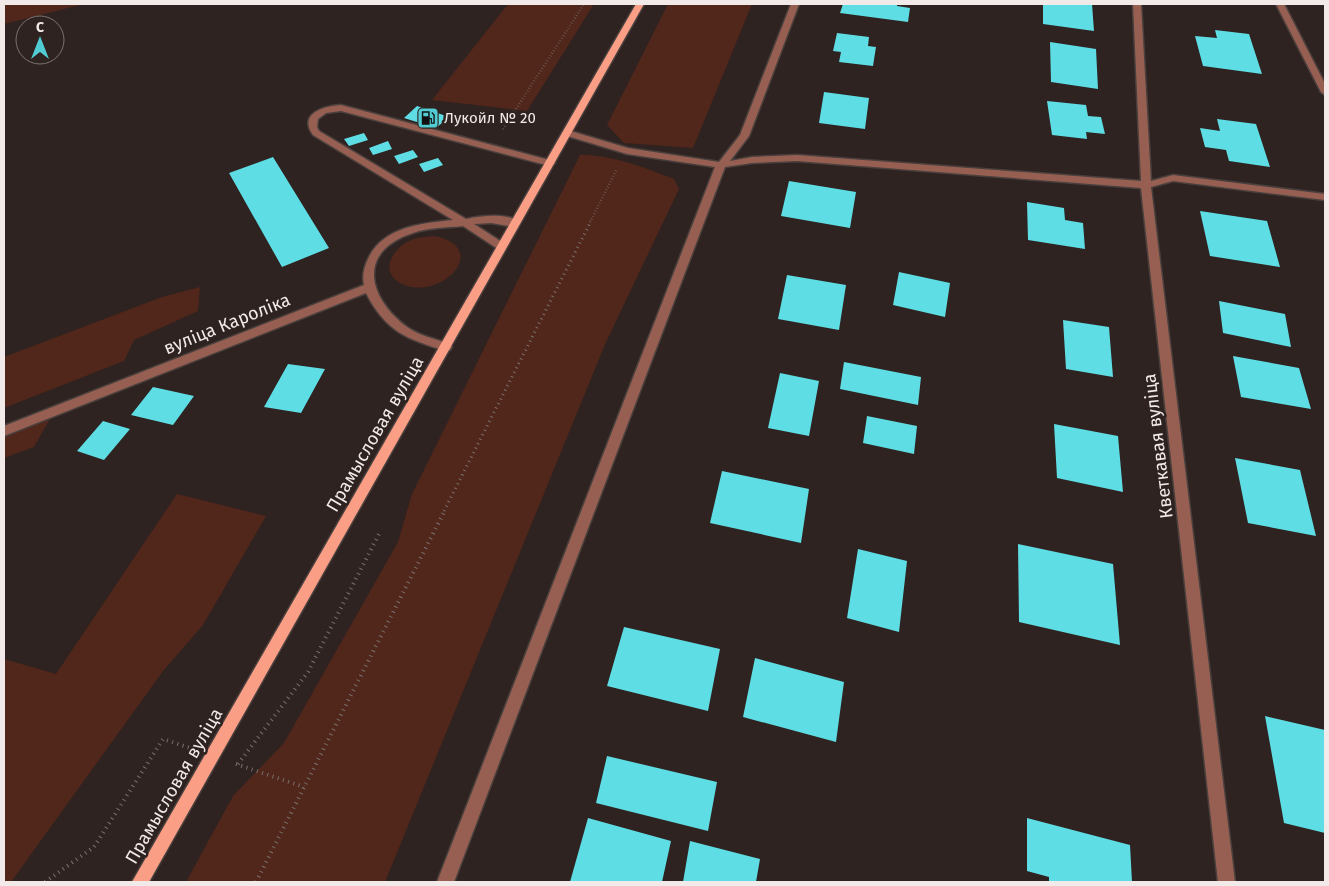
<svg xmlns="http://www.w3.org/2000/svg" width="1329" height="886" font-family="'Fira Sans',sans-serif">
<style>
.green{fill:#51261b}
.building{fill:#5fdde4}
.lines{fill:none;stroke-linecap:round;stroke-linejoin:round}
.minor-casing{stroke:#493f3c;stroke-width:3}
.major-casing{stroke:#493f3c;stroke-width:3}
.path-far2{stroke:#7a716e;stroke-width:2.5;stroke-dasharray:0.5 2.5;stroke-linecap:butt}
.path-far1{stroke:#7a716e;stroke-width:3;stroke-dasharray:1 4;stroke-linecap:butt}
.path{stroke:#7a716e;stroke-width:4;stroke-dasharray:1 4.5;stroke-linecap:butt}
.minor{fill:#975f51;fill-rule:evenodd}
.major{fill:#fa9e86;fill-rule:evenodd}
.labels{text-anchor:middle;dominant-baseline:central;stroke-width:5;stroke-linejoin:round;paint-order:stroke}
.far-poi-label{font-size:15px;fill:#f1eae8;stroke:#2e2320;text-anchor:start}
.street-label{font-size:18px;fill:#f1eae8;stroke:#2e2320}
</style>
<rect width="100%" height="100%" fill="#2e2320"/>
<path class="green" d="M4 4H84L4 24Z
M508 4H594L527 111 432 100Z
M668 4H752L693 148 624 143 607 125Z
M580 155C609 154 647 168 674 179L679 189 606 342 385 882H186L233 796 284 743 398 542 412 494Z
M435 236C490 248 445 297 407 286 379 277 388 252 409 241 417 237 426 237 435 236Z
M200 287 198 311 134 340 124 361 4 408V357L162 297Z
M52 415 34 447 4 458V434Z
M177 494 266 516 203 625 163 671 11 882H4V659L56 674Z"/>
<path class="building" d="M843 4H897V6L910 8 908 22 840 13Z
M1043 4H1092L1094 31 1043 24Z
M1215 30 1249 34 1262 74 1203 66 1195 36 1217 38Z
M837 33 869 37 868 46 876 47 873 66 839 62 841 52 833 51Z
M1050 42 1096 49 1098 89 1051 82Z
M824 92 869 98 865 129 819 123Z
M1047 101 1086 105 1088 116 1101 117 1105 134 1086 132 1087 139 1052 135Z
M417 106 449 117 436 128 404 118Z
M1217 119 1256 124 1270 167 1229 161 1226 150 1205 147 1200 128 1220 131Z
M364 133 368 140 349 146 344 139Z
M388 141 392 149 373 155 369 148Z
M413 150 418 157 399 164 394 156Z
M273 157 329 248 282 267 229 173Z
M438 158 443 165 424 172 419 164Z
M789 181 856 192 850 228 781 216Z
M1027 202 1064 208 1065 220 1083 223 1085 249 1028 240Z
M1200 211 1267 221 1280 267 1210 256Z
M899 272 950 283 945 317 893 305Z
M787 275 846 285 839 330 778 319Z
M1219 301 1285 314 1291 347 1223 333Z
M1063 320 1109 327 1113 377 1066 369Z
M1233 356 1299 368 1311 409 1241 397Z
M844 362 921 377 918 405 840 389Z
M288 364 325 369 301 413 264 407Z
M780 373 819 381 809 436 768 428Z
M153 387 194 396 173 425 131 415Z
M867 416 917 426 914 454 863 443Z
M103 421 130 429 104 460 77 451Z
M1054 424 1118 436 1123 492 1057 478Z
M1235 458 1300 470 1316 536 1248 523Z
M722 471 809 489 801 543 710 523Z
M1018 544 1113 564 1120 645 1019 622Z
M858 549 907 561 899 632 847 618Z
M624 627 720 649 708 711 607 686Z
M755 658 844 682 836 742 743 717Z
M1265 716 1325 730V833L1284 823Z
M607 756 717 782 708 831 596 803Z
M588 818 671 841 662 882H570Z
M1027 818 1130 845 1132 882H1049V877L1027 871Z
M690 841 760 859 756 882H683Z"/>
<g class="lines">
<g class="minor-casing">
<path id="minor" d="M791 4H799L749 136 730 161 752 157 797 155 1141 181 1133 4H1141L1151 181 1173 175 1325 194V200L1173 181 1151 187 1235 882H1218L1141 188 797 161 752 163 725 167 454 882H437L715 167 627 154 564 135 562 133 567 130 628 148 719 162 740 135Z
M1276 4H1284L1325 84V95L1321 92Z
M341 105 553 161 555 163 550 166 341 111 326 113 318 119 317 127 319 131 466 219C480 216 510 212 520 223L515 227 491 223 474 224 505 244 506 247 505 250 501 251 463 226C446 228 429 227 413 233 357 251 367 297 407 327 419 336 436 339 450 344L452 347 450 350 446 351C407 339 386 332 366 293L4 436V426L364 285C362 276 364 267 368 259 382 227 422 223 453 220L313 135C298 114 323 106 341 105Z"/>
</g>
<g class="major-casing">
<path id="major" d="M636 4H644L149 882H132Z"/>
</g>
<path class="path-far2" d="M503 129 584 4
M590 222 617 169"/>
<path class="path-far1" d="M444 511 591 221"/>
<path class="path" d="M236 764 304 787
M238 764 308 672 380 532
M45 882 94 847 163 739 190 748
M256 882 445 510"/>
<use href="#minor" class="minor"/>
<use href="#major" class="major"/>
</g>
<defs>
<g id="fuel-square" transform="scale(1.125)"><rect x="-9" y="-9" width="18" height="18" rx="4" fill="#51ccd2" stroke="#2e2320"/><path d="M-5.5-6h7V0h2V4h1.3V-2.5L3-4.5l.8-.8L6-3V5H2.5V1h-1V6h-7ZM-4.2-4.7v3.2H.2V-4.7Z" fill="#111"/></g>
</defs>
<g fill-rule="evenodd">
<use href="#fuel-square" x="428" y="118"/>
</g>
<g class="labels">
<g class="far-poi-label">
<text x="444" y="118">Лукойл № 20</text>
</g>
<g class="street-label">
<text transform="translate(227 324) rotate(-22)">вуліца Кароліка</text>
<text transform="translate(375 434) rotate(-60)">Прамысловая вуліца</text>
<text transform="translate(1158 446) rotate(-97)">Кветкавая вуліца</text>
<text transform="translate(174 786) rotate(-60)">Прамысловая вуліца</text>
</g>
</g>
<rect width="1329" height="886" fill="none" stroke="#f1eae8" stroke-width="10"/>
<g transform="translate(40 40)"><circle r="24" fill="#2e2320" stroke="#7c7370"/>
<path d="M0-4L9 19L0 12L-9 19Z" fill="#51ccd2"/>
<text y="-8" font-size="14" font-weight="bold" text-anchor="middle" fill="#f1eae8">С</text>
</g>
</svg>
